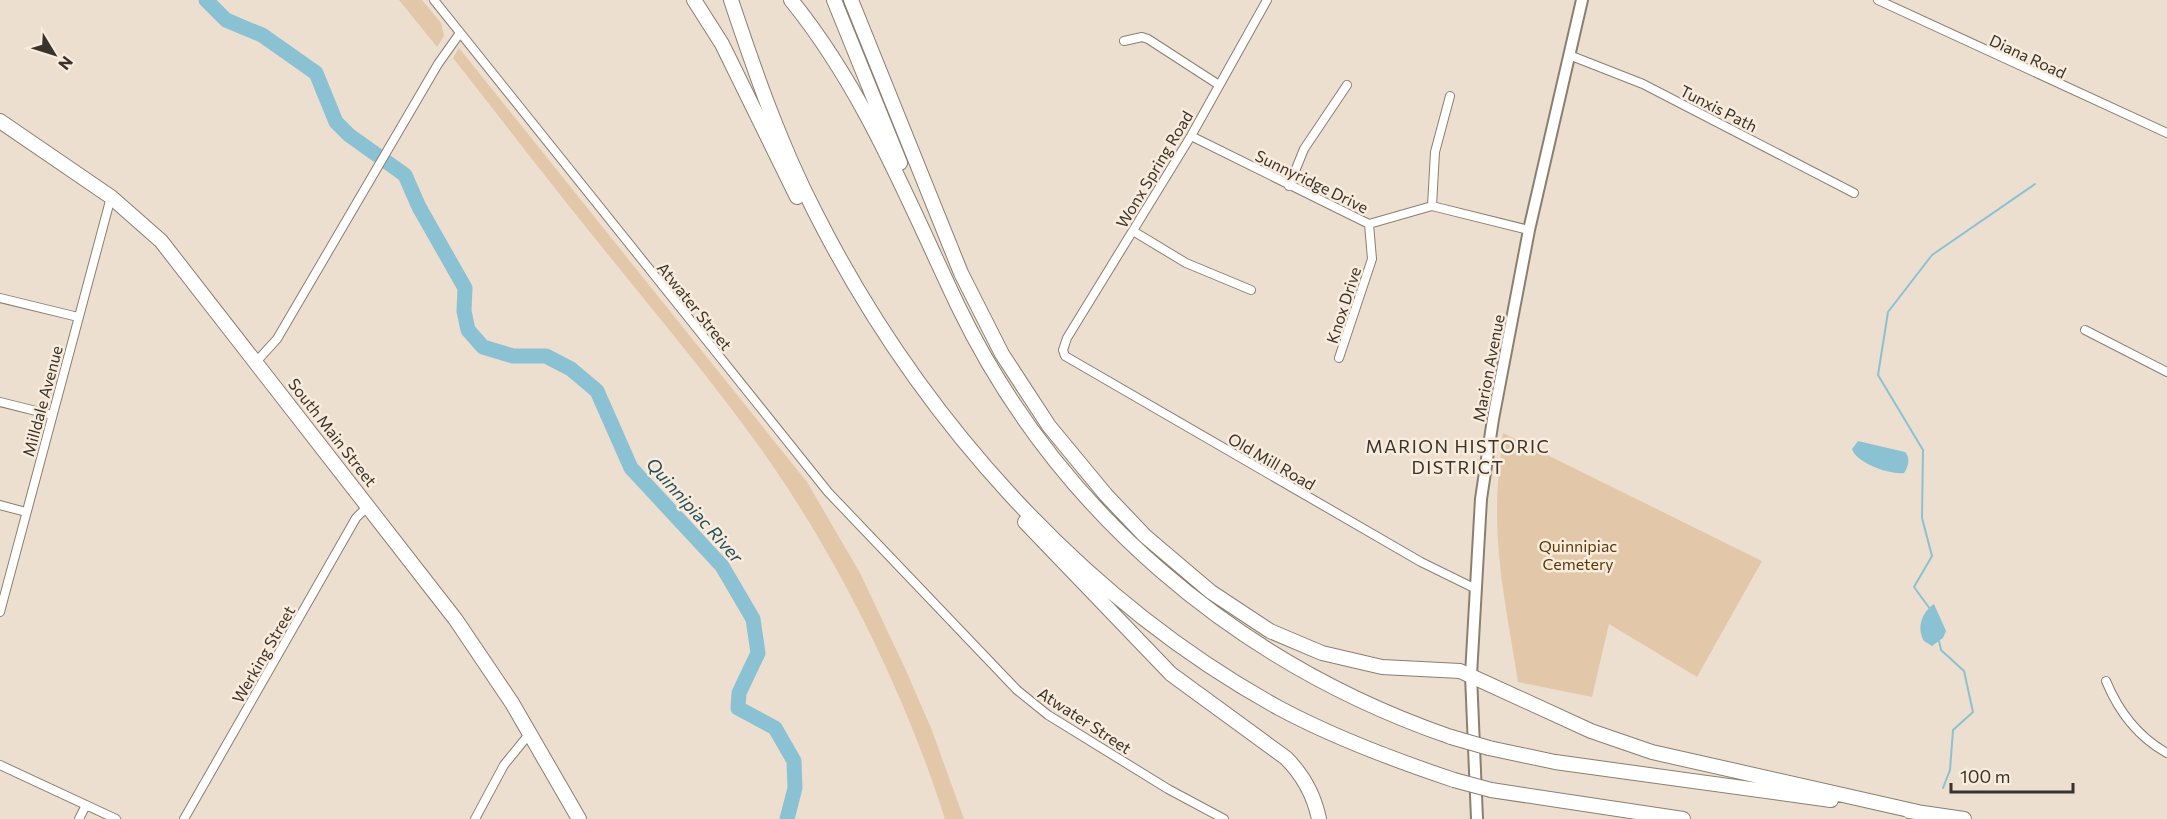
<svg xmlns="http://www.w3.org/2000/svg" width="2167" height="819" font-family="Commissioner,sans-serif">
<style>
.green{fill:#e2c8a8}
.water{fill:#8ac2d3}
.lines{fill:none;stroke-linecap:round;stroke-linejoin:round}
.stream{stroke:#8ac2d3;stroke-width:2}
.river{stroke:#8ac2d3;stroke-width:15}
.street-casing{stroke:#8b7f70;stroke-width:10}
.secondary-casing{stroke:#8b7f70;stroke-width:14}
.highway-casing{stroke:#8b7f70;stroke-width:16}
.street{stroke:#fff;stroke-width:8}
.secondary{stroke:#fff;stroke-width:10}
.highway{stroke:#fff;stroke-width:14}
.highway-bridge-casing{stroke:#8b7f70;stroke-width:16;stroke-linecap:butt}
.highway-bridge{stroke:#fff;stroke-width:14}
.labels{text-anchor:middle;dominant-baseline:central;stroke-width:5;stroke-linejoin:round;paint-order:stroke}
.street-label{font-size:16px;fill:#38332c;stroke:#f9ecdc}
.park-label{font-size:16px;fill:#583a08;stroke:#f9ecdc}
.neighbourhood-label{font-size:18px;letter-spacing:1.5px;fill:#38332c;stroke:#f9ecdc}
.water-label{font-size:18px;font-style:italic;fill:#204f5d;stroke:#f9ecdc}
</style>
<rect width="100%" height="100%" fill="#ecdfcf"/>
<path class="green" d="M399 0H422L441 23 444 36 437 47Z
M459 48 807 482 860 573 904 666 931 728 964 819H945C904 691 839 559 761 449 706 372 644 300 585 226 539 169 499 116 453 58Z
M1503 433 1762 561 1697 677 1609 624 1592 697 1518 682C1509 624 1496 565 1497 507 1497 482 1501 457 1503 433Z"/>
<path class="water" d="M1858 441 1905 452C1911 458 1908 467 1904 473 1890 475 1856 463 1852 449Z
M1934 604 1946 631 1943 638 1932 646 1924 641C1916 628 1922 612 1934 604Z"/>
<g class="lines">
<path class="stream" d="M1930 609 1914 587 1932 556 1922 518 1923 450 1878 375 1888 312 1932 255 2035 184
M1939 641 1941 650 1964 671 1973 712 1953 730 1950 770 1943 788"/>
<path class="river" d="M206 0 226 20 262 35 316 73 336 122 349 135 405 175 419 207 465 288 464 311 468 330 483 347 513 356H546L571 369 597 391 631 468 722 566 753 619 758 653 739 693 738 708 775 728 794 761 795 788 787 819"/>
<g class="street-casing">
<path id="street" d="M434 0 828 492 1017 690 1048 715 1168 789 1224 819
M1267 0 1191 136 1067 338 1063 350 1065 356 1421 562 1474 588
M1878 0 2167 133
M1124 41 1142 37 1148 39 1219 85
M1569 55 1643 84 1854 193
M1191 136 1369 224 1432 206 1529 230
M1289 186 1304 149 1347 85
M1432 206 1435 152 1450 96
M1133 231 1186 263 1251 290
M0 298 78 317
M2085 330 2167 372
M1339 358 1372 259 1369 224
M256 362 277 339 438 64 460 33
M0 402 52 415
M0 505 26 512
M0 612 111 197
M2106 681C2118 710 2138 737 2167 753
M0 765 116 819
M79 819 86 805
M184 819 356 518 369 505
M475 819 504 765 530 733"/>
</g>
<g class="secondary-casing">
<path id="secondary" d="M1477 819 1471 675 1481 499 1493 419 1529 230 1582 0"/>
</g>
<g class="highway-casing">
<path id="highway" d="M694 0 722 44 797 197
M731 0C755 72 780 144 815 212 917 414 1079 598 1279 708 1335 738 1394 760 1454 780
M791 0C865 91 908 201 958 306 1057 511 1236 663 1451 737
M834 0 900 163
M851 0 961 273 1002 354 1049 426 1106 495 1145 536 1211 592 1270 631 1322 653 1382 667 1460 671 1591 731 1652 752 1918 812
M0 121 111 197 161 241 456 620 512 703 579 819
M1025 522 1171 674 1286 758C1303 775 1314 795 1319 819
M1489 748 1555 762 1831 800
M1491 790 1683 819
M1909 811 1964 819"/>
</g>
<use href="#street" class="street"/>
<use href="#secondary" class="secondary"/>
<use href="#highway" class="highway"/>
<g class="highway-bridge-casing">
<path id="highway-bridge" d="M1451 737 1489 748
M1454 780 1491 790"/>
</g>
<use href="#highway-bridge" class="highway-bridge"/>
</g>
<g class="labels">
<g class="street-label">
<text transform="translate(2028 56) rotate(25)">Diana Road</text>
<text transform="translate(1719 108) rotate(27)">Tunxis Path</text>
<text transform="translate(1154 169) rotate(-59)">Wonx Spring Road</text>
<text transform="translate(1312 181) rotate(26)">Sunnyridge Drive</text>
<text transform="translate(1343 305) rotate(-72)">Knox Drive</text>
<text transform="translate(695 306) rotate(51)">Atwater Street</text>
<text transform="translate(1488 368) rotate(-79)">Marion Avenue</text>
<text transform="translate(42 401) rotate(-75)">Milldale Avenue</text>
<text transform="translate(333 432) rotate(52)">South Main Street</text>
<text transform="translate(1272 461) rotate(30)">Old Mill Road</text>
<text transform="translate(263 654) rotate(-60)">Werking Street</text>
<text transform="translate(1085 720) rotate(33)">Atwater Street</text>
</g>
<g class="park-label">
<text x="1578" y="545">Quinnipiac<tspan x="1578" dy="18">Cemetery</tspan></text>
</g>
<g class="neighbourhood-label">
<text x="1458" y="446">MARION HISTORIC<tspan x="1458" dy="21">DISTRICT</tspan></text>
</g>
<g class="water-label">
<text transform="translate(695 510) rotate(48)">Quinnipiac River</text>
</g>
</g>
<g transform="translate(54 54) rotate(128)" stroke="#f9ecdc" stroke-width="4.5" paint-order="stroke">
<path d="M0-4.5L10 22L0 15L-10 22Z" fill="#38332c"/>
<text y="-9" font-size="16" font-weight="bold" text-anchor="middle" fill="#38332c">N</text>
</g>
<path d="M1951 783v9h122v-9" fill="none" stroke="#38332c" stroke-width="3"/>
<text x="1960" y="783" font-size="18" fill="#38332c" stroke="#f9ecdc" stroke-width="4.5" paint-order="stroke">100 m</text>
</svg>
